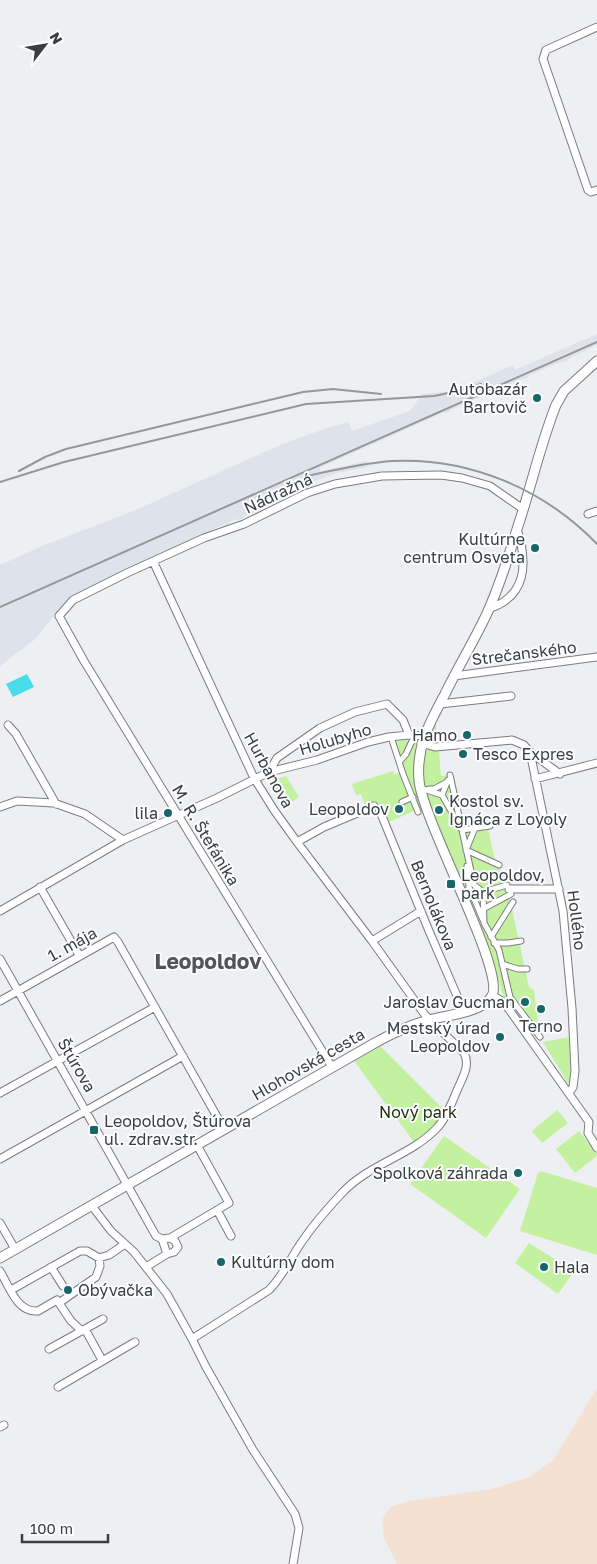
<svg xmlns="http://www.w3.org/2000/svg" width="597" height="1564" font-family="'Golos Text',sans-serif">
<style>
.industrial{fill:#f5e1d2}
.built{fill:#dde2eb}
.green{fill:#c4f19f}
.water{fill:#48dde9}
.lines{fill:none;stroke-linecap:round;stroke-linejoin:round}
.pedestrian-casing{stroke:#7a7c7f;stroke-width:7}
.minor-casing{stroke:#7a7c7f;stroke-width:9}
.tertiary-casing{stroke:#7a7c7f;stroke-width:11}
.pedestrian{stroke:#fff;stroke-width:5}
.minor{stroke:#fff;stroke-width:7}
.tertiary{stroke:#fff;stroke-width:9}
.rail{stroke:#959799;stroke-width:2}
.poi-dot{fill:#186667;stroke:#fbfcfe;stroke-width:2}
.labels{text-anchor:middle;dominant-baseline:central;stroke-width:4;stroke-linejoin:round;paint-order:stroke}
.poi-label{font-size:16px;fill:#3c3d3e;stroke:#fbfcfe;text-anchor:end}
.street-label{font-size:16px;fill:#3c3d3e;stroke:#fbfcfe}
.park-label{font-size:16px;fill:#1d2f0c;stroke:#fbfcfe}
.district-label{font-size:21px;font-weight:bold;fill:#525457;stroke:#fbfcfe}
</style>
<rect width="100%" height="100%" fill="#edeff3"/>
<path class="industrial" d="M597 1388V1564H397L384 1538 382 1520 390 1507 410 1501 491 1489 530 1477 554 1459Z"/>
<path class="built" d="M597 334V345L568 359 567 361 556 364 528 376V378L521 379 488 394 487 396H482L451 410 447 413 445 412 319 468 321 471 367 461 368 467 337 473 300 486 287 492 284 498 279 500 278 503 273 505 271 504 244 516V518L239 520 237 519 229 522 228 525H223L205 533V535L90 588 64 603 34 640 0 666V565L42 546 136 510 280 445 330 427 348 422 352 431 410 411 422 394 455 391 513 365 515 370Z"/>
<path class="green" d="M442 709H443L436 723V735L442 738 441 742 432 743 429 740 427 736Z
M405 740 417 743 424 752 431 749 439 752 441 776 454 775 464 823 466 825 485 821 487 824 494 856 508 891 529 987 534 990 540 1037 536 1031 530 1034 518 1017 521 1014 516 1006 509 1005C500 993 502 989 497 977 493 965 487 952 483 940 479 924 479 909 466 896L429 804 389 822 386 821C380 808 381 803 365 806L361 794 356 795 352 784 393 771 394 774 400 773 391 742Z
M286 776 299 797 284 807 269 783 270 781Z
M569 1037 571 1082 568 1083 543 1042Z
M380 1046 444 1110 430 1131 414 1142 354 1061Z
M557 1110 568 1123 542 1143 532 1131Z
M579 1131 597 1154V1156L575 1173 556 1149Z
M444 1136 520 1189 486 1238 410 1184Z
M541 1171 597 1188V1255L520 1231 538 1173Z
M529 1243 574 1271 558 1294 515 1263Z"/>
<path class="water" d="M27 674 34 687 13 697 6 684Z"/>
<g class="lines">
<g class="pedestrian-casing">
<path id="pedestrian" d="M392 740 403 774 418 812
M400 761 406 754 412 741
M450 775 474 885 483 892 484 923 499 950 510 997 540 1037
M423 789 442 795 462 830 490 826
M429 789H434L447 782
M442 795 448 780
M402 802 413 797
M466 850 475 828
M466 850 499 865
M467 866 469 887 483 920
M483 892 507 885
M483 909 511 894
M491 937 513 902
M494 943H508L521 941
M502 964 518 969H527"/>
</g>
<g class="minor-casing">
<path id="minor" d="M597 27 546 50 543 59 588 190 591 192 597 190
M588 514 597 511
M488 609C527 597 528 563 517 529
M454 676 597 657
M440 704 511 696
M8 725 16 734 56 804
M421 743 435 747 512 740 524 745 530 752 560 774
M530 752 563 911 572 1008 575 1071 573 1087 569 1093
M269 772 277 758 320 728 355 712 387 704 403 720 409 735
M535 779 597 763
M0 807 17 801 54 803 85 814 123 840
M379 809 429 931 464 1012
M297 842 324 827 374 806
M40 887 79 955
M509 889H559
M0 911 123 840 217 798 269 772 317 760 368 742 389 737 409 735 424 736
M372 941 421 911
M0 959 156 1236 162 1239 170 1238 229 1203 197 1145
M492 995 502 1001 508 1008 589 1122 588 1133 597 1148
M0 1001 114 937 118 942 224 1129
M332 1067 84 661 59 616 73 600 127 573 204 538 244 524 307 493 335 484 382 476 441 475 462 478 490 486 523 509
M0 1093 155 1007
M0 1159 183 1056
M92 1206 111 1231 134 1252 167 1294 192 1339 269 1290C283 1276 290 1259 301 1243 313 1225 327 1209 342 1193 369 1164 410 1156 436 1129 447 1118 453 1099 459 1086 464 1075 470 1064 464 1053L425 1015 372 941 297 842 274 810 254 778 153 561
M217 1210 231 1236
M0 1223 15 1249
M167 1254 174 1252 178 1247 175 1241 170 1238
M51 1267 63 1286
M146 1267 167 1254 162 1239
M0 1271C9 1286 17 1313 38 1311L57 1300 59 1303
M11 1290 80 1251H87L99 1258 109 1255 125 1244
M59 1303 96 1277 100 1266 99 1258
M59 1303 71 1321 82 1331
M85 1329 102 1360
M192 1339 206 1367 253 1450 295 1514 299 1528 293 1564
M49 1349 103 1319
M58 1387 135 1342
M0 1427 4 1425"/>
</g>
<g class="tertiary-casing">
<path id="tertiary" d="M0 1258 373 1044C391 1034 409 1025 429 1020 447 1015 482 1013 492 996 506 971 422 820 419 780 416 746 430 722 445 694 459 665 476 638 489 609 500 583 509 556 517 529 531 488 540 445 556 405L564 391 597 361"/>
</g>
<use href="#pedestrian" class="pedestrian"/>
<use href="#minor" class="minor"/>
<use href="#tertiary" class="tertiary"/>
<path class="rail" d="M19 471 45 457 66 449 303 392 333 389 381 394
M307 476C335 470 363 463 392 461 469 457 544 489 597 544
M0 482 64 462 306 404 434 396 458 391 481 384
M0 607 597 342"/>
</g>
<g class="poi-dot">
<circle cx="537" cy="398" r="5"/>
<circle cx="535" cy="548" r="5"/>
<circle cx="467" cy="735" r="5"/>
<circle cx="463" cy="754" r="5"/>
<circle cx="399" cy="809" r="5"/>
<circle cx="439" cy="810" r="5"/>
<circle cx="168" cy="813" r="5"/>
<rect x="446" y="879" width="10" height="10" rx="2.5"/>
<circle cx="525" cy="1002" r="5"/>
<circle cx="541" cy="1009" r="5"/>
<circle cx="500" cy="1037" r="5"/>
<rect x="89" y="1125" width="10" height="10" rx="2.5"/>
<circle cx="518" cy="1173" r="5"/>
<circle cx="221" cy="1262" r="5"/>
<circle cx="544" cy="1267" r="5"/>
<circle cx="68" cy="1290" r="5"/>
</g>
<g class="labels">
<g class="poi-label">
<text x="527" y="389">Autobazár<tspan x="527" dy="18">Bartovič</tspan></text>
<text x="525" y="539">Kultúrne<tspan x="525" dy="18">centrum Osveta</tspan></text>
<text x="457" y="735">Hamo</text>
<text x="473" y="754" text-anchor="start">Tesco Expres</text>
<text x="449" y="801" text-anchor="start">Kostol sv.<tspan x="449" dy="18">Ignáca z Loyoly</tspan></text>
<text x="389" y="809">Leopoldov</text>
<text x="158" y="813">lila</text>
<text x="461" y="875" text-anchor="start">Leopoldov,<tspan x="461" dy="18">park</tspan></text>
<text x="515" y="1002">Jaroslav Gucman</text>
<text x="541" y="1026" text-anchor="middle">Terno</text>
<text x="490" y="1028">Mestský úrad<tspan x="490" dy="18">Leopoldov</tspan></text>
<text x="104" y="1121" text-anchor="start">Leopoldov, Štúrova<tspan x="104" dy="18">ul. zdrav.str.</tspan></text>
<text x="508" y="1173">Spolková záhrada</text>
<text x="231" y="1262" text-anchor="start">Kultúrny dom</text>
<text x="554" y="1267" text-anchor="start">Hala</text>
<text x="78" y="1290" text-anchor="start">Obývačka</text>
</g>
<g class="street-label">
<text transform="translate(278 493) rotate(-25)">Nádražná</text>
<text transform="translate(524 653) rotate(-7)">Strečanského</text>
<text transform="translate(335 739) rotate(-17)">Holubyho</text>
<text transform="translate(269 770) rotate(61)">Hurbanova</text>
<text transform="translate(206 835) rotate(59)">M. R. Štefánika</text>
<text transform="translate(434 905) rotate(68)">Bernolákova</text>
<text transform="translate(577 920) rotate(83)">Hollého</text>
<text transform="translate(72 944) rotate(-29)">1. mája</text>
<text transform="translate(308 1064) rotate(-30)">Hlohovská cesta</text>
<text transform="translate(77 1065) rotate(60)">Štúrova</text>
</g>
<g class="park-label">
<text x="418" y="1112">Nový park</text>
</g>
<g class="district-label">
<text x="208" y="961">Leopoldov</text>
</g>
</g>
<g transform="translate(45 45) rotate(59)" stroke="#fbfcfe" stroke-width="4" paint-order="stroke">
<path d="M0-4L9 19L0 12L-9 19Z" fill="#3c3d3e"/>
<text y="-8" font-size="14" font-weight="bold" text-anchor="middle" fill="#3c3d3e">N</text>
</g>
<path d="M22 1534v8h86v-8" fill="none" stroke="#3c3d3e" stroke-width="2.5"/>
<text x="30" y="1534" font-size="15" fill="#3c3d3e" stroke="#fbfcfe" stroke-width="4" paint-order="stroke">100 m</text>
</svg>
